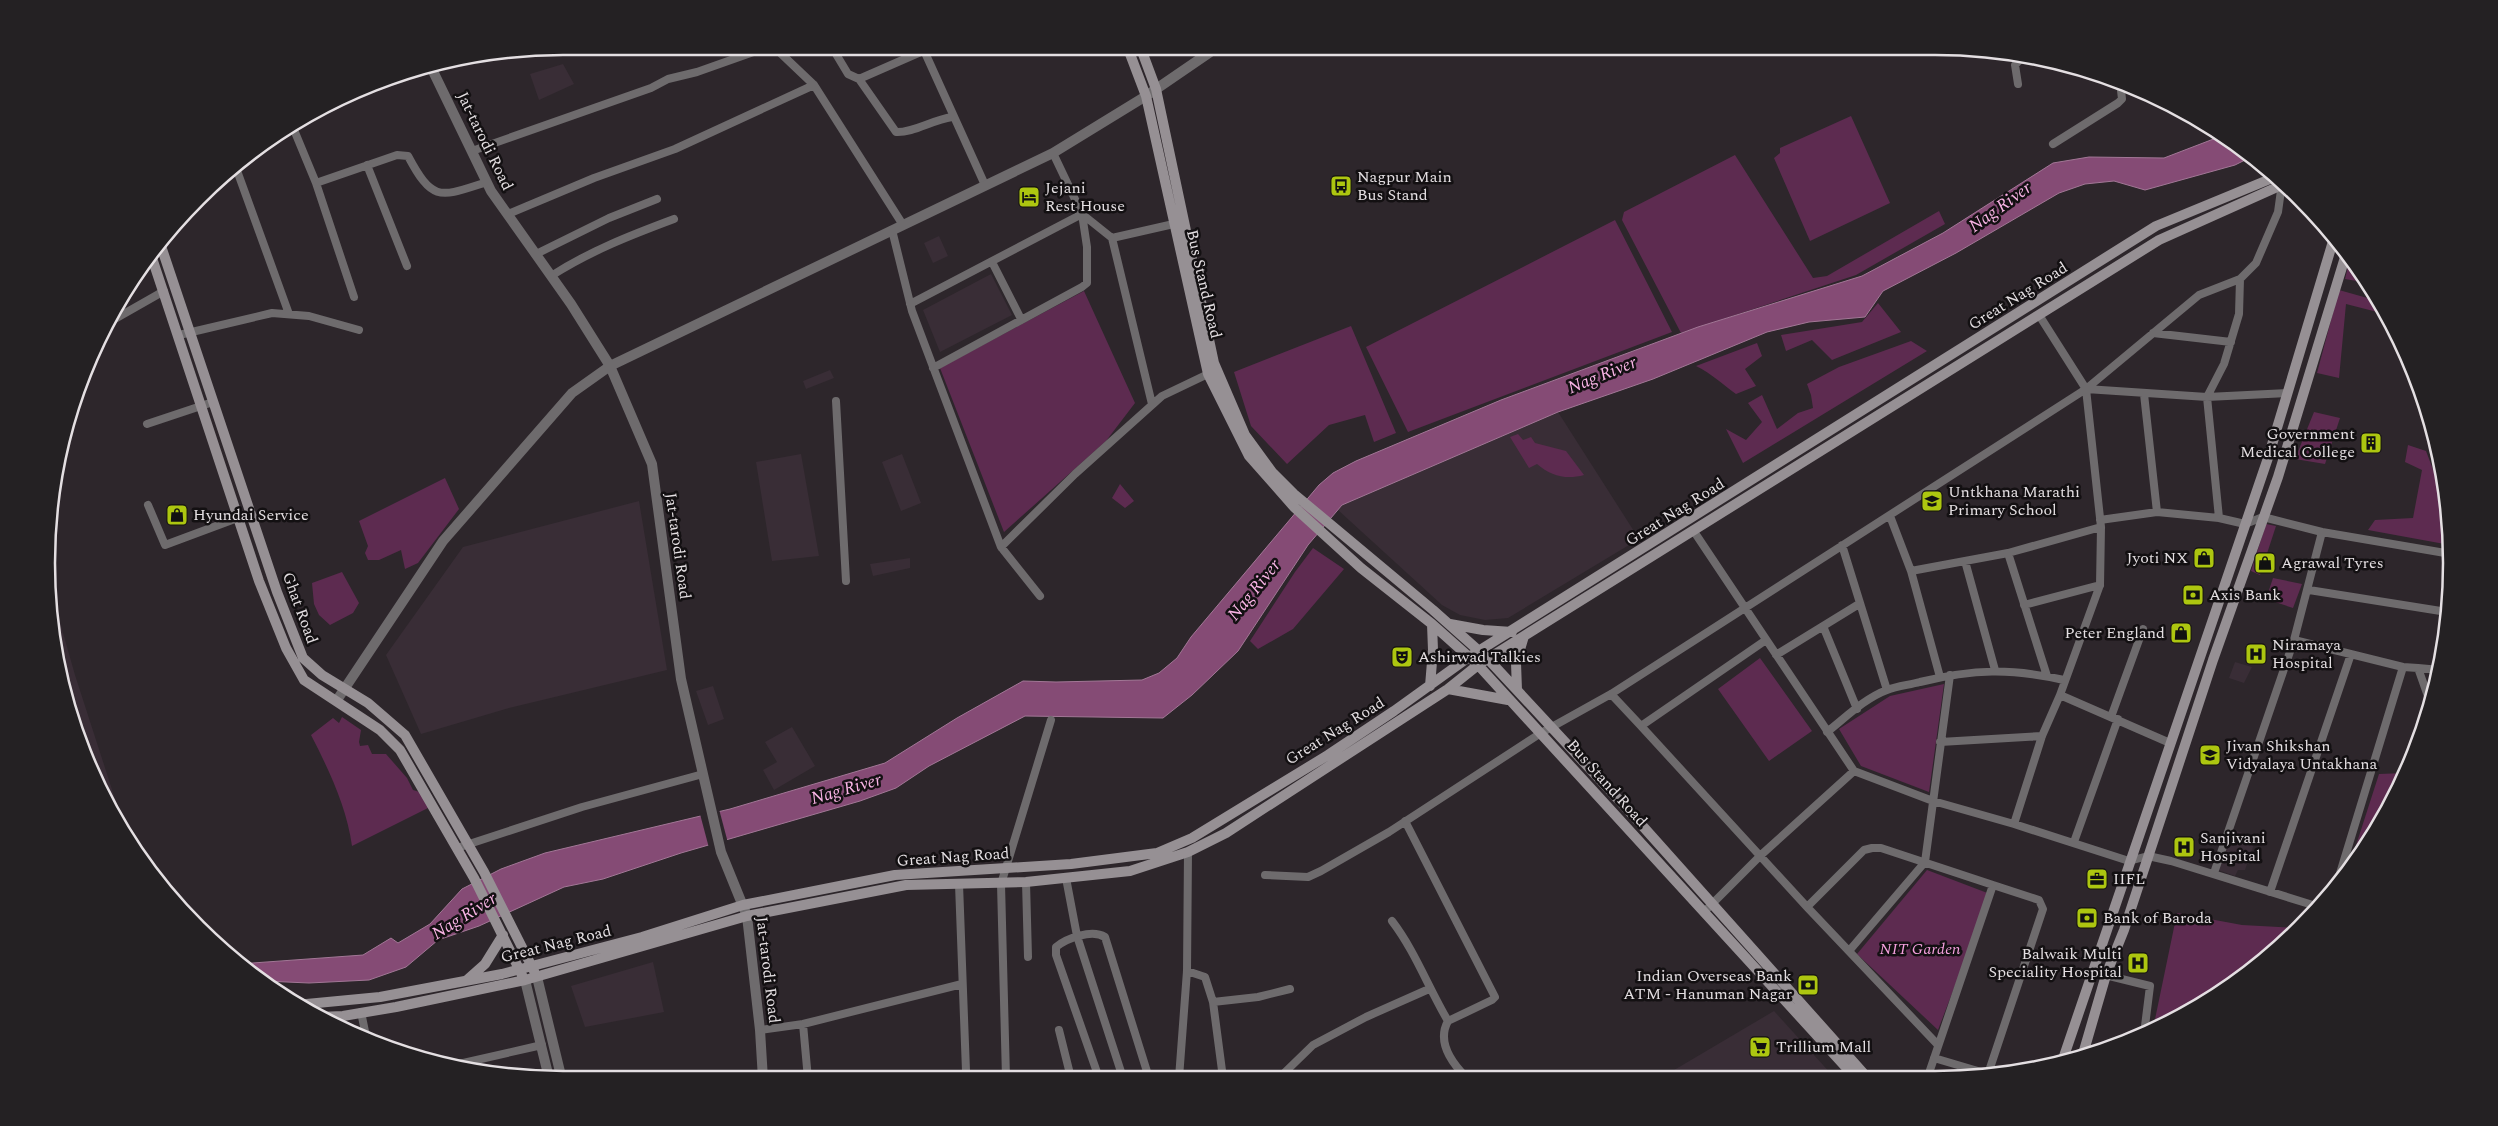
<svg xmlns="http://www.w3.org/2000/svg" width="2498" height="1126" font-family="Spectral,serif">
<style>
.built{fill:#392d36}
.green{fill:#5d2b50}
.water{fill:#854b75;stroke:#a27796}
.pier{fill:#2d262b}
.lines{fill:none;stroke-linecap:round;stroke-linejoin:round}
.minor{stroke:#6e6b6d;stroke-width:8}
.tertiary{stroke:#6e6b6d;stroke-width:10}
.secondary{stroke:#969094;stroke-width:10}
.labels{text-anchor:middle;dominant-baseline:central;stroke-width:5;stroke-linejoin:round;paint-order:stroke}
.street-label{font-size:16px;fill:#e4dfe2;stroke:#131012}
.poi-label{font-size:16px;fill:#e4dfe2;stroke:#131012;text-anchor:start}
.park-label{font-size:16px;font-style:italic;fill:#f5a0de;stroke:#131012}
.water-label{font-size:18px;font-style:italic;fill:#f8b3e4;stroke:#131012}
.rim{fill:none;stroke:#e4dfe2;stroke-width:2.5}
</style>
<rect width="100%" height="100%" fill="#2d262b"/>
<path class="built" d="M563 64 574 84 539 100 530 74Z
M939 236 948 256 933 263 924 243Z
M991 274 1012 315 940 352 923 310Z
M830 370 834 378 806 389 803 381Z
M1558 412 1639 539 1508 618 1485 620 1460 615 1442 605 1338 510 1342 505Z
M801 454 819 556 772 561 756 462Z
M902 454 921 503 901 511 882 462Z
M639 501 667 670 509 708 421 734 386 655 463 547Z
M910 558V568L873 576 870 564Z
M48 580 75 675 128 839 115 821 74 729 56 664Z
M2235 662 2252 667 2244 683 2229 678Z
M713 686 724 719 708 725 696 691Z
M792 727 815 766 774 790 763 770 777 762 765 742Z
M2237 831 2256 838 2245 870H2238L2235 876 2218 870 2228 844 2234 846Z
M653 962 664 1012 585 1027 571 986Z
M1774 1011 1833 1076H1664Z"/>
<path class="green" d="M1851 116 1890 203 1810 241 1774 158 1780 153V148Z
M1735 155 1813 278 1827 276 1939 211 1945 224 1856 275 1681 333 1622 220 1624 212Z
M1615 220 1672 332 1408 432 1366 347Z
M2350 258 2368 283 2345 279Z
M2339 290 2378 301 2385 314 2346 304 2339 378 2317 373Z
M1084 291 1135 403 1106 441 1004 532 940 368Z
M1878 303 1901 332 1832 360 1812 340 1786 351 1781 335 1862 322Z
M1351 326 1396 433 1374 442 1365 415 1329 425 1287 464 1251 426 1234 372Z
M1911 341 1927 351 1743 463 1726 429 1746 440 1762 422 1748 403 1762 395 1777 429 1798 413 1813 408 1811 395 1807 384 1839 367Z
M1757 343 1762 356 1745 369 1756 386 1736 394C1722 384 1712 374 1696 366Z
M2314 412 2340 418 2325 464 2295 459Z
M1518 434 1523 440 1531 437 1535 443 1566 451 1584 475C1566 480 1551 476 1537 464L1529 468 1510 437Z
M2408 445 2426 451 2437 480 2438 494 2445 495 2450 545 2368 530 2375 520 2413 518 2422 470 2405 462Z
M445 478 459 509 418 563 405 569 401 550 379 560H368L365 553 368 546 359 521Z
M1120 484 1134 501 1125 508 1112 498Z
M2266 524 2276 526 2260 575 2251 571Z
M1313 548 1344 569 1293 629 1258 649 1250 641 1295 572Z
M342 572 359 603 353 613 330 625 319 615 314 604 312 583Z
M2273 578 2302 584 2293 608 2266 599Z
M1760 658 1812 731 1769 761 1718 689Z
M1944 684 1929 792 1861 766 1839 729 1890 696Z
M342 717 361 730 359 742 360 746 368 745 372 754H386L407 778 413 790 423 793 430 807 352 846C347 808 329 770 311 735L333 718 339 723Z
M2405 773 2352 866 2350 864 2379 774Z
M1927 870 1990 894 1938 1030 1857 954Z
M2177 913 2242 925 2295 928 2250 973 2153 1029Z"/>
<path class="water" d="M2224 135 2251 157 2235 165 2145 190 2114 181 2085 184 2059 193 1956 253 1883 291 1865 317 1809 322 1767 332 1653 379 1558 412 1342 505 1308 545 1238 651 1192 695 1163 718 1025 716 929 766 896 788 860 801 681 853 603 879 564 887 479 926 438 940 406 967 369 980 309 983 264 981 239 964 363 955 391 938 398 943 430 924 462 889 501 869 545 853 730 809 885 763 957 718 1023 681 1056 682 1142 680 1159 673 1177 658 1191 637 1319 485 1333 473 1356 461 1501 400 1698 327 1862 276 1943 233 2053 163 2089 157 2164 158Z"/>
<path class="pier" d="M719 809 728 843 709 848 700 814Z"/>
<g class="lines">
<path class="minor" d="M773 46 814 85 903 225
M829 46 833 49 848 74 859 79
M922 46 985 185
M923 51 859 79 896 132C913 133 932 120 952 117
M2018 84 2015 65 2024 55
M292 125 316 183 354 297
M2053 144 2118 103 2122 99 2120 82
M472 151 651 88 668 79 697 72 770 46
M1053 153 1082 214 1112 238
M235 165 289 314
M367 165 407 266
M316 183 397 155 408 156C433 203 440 197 487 182
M508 214 594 178 675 149 814 85
M892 230 912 311 1001 547 1075 474 1162 396 1208 374
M536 254 609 218 657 199
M992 262 1021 319
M551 276C590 251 631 235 674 219
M910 304 1082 214 1087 247V283L1082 287 933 368
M106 324 164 291
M2153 333 2231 342
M179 335 272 313 309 316 359 330
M2086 389 2207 397 2288 393
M2144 394 2157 512
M836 401 846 581
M1152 404 1112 238 1178 223
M147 424 213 402
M148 505 165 545 251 513
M1890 516 1911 571 1940 677
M2219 518 2207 397 2224 364 2239 314 2240 279
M2100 520 2157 512 2219 518 2245 524 2263 517 2322 532 2451 554
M1693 530 1854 771 1933 801 2014 824 2129 861 2148 856 2171 861 2316 906
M1842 545 1887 690
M1001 547 1040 596
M2008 553 2047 676
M1965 561 1995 670
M1911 571 2008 553 2101 527
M2309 590 2447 612
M2024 605 2100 585
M1823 626 1857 709
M2294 640 2403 667 2418 668 2430 702
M1776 655 1859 604
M2418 668 2440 670
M1611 694 1641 726 1766 640
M2060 695 2170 743
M2111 717 2143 629
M1641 726 1807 907 1938 1045
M1827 732C1845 718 1865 698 1887 690 1897 686 1909 685 1920 682 1974 669 2010 668 2064 680
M1940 742 2042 736
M1405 821 1495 997 1492 1000 1448 1021C1437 1041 1451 1062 1466 1077
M2014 824 2042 736 2060 695 2100 585 2101 527 2086 389 2039 315
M2074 842 2118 719
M457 848 582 807 703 774
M2214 873 2294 640 2322 532
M1265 875 1308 877 1321 871 1389 832 1541 733 1611 694 2086 389 2199 295 2240 279 2256 263 2278 212 2282 183
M1066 878 1077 936 1123 1078
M2338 880 2403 667
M1026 882 1028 957
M959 884 966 1071 964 1079
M2270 892 2351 654
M1807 907 1864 850 1872 848H1881L1993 885 1928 1076
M1704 912 1761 855 1854 771
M1392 921C1415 951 1428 987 1448 1021
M1849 951 1925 862 1950 675
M1187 971 1205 977 1213 1002 1223 1078
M2093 972 2150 986 2144 1034
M1213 1002 1258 997 1290 989
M361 1012 367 1041
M803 1024 808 1079
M760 1030 803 1024 962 984
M1059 1030 1071 1078
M1934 1058 1988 1074 2043 909 2039 900 1993 885
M450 1066 542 1045
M1006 1078 1001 884 1051 720
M1099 1078 1056 955V947C1067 938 1092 929 1105 937L1149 1078
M1179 1078 1187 971 1188 852
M1279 1078 1313 1045 1366 1017 1429 989"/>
<path class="tertiary" d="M430 65 491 191 571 304 610 366 652 464 681 679 721 852 747 916 760 1030 763 1079
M337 700 443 541 572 393 610 366 1053 153 1146 96 1219 46
M537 977 562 1080
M525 980 549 1078"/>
<path class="secondary" d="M1127 46 1146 96 1208 374 1249 456 1294 507 1361 568 1432 624 1478 665 1854 1076
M1140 46 1156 89 1214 363 1245 435 1272 472 1294 494 1433 610 1488 659 1631 813 1866 1076
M160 243 277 592 303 658 322 675 368 703 405 735 484 872 534 971
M151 255 259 581 286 648 304 680 380 730 400 750 474 878 522 975
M1450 624 1483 630 1512 632
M1430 686 1433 650 1432 624
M1448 689 1508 700
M1517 690 1516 663 1524 636
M467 980 485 964 503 935
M296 1005 380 997 502 974 642 937 743 905 895 875 1071 864 1157 853 1192 838 1328 755 1394 711 1469 657 2156 226 2275 177
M319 1017 343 1016 396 1007 525 980 747 916 906 885 1026 882 1130 871 1188 852 1226 833 1448 689 1478 665 1524 636 2159 240 2284 184
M2083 1054 2106 975 2124 930 2213 660 2278 477 2346 254
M2063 1059 2268 458 2334 238"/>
</g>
<defs>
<g id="bus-square" transform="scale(1.125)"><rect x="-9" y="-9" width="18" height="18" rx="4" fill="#adc610" stroke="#131012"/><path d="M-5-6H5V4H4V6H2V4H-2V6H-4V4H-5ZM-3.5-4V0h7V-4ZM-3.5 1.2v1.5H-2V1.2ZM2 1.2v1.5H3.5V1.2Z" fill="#111"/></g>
<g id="hotel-square" transform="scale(1.125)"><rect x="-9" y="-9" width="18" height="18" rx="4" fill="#adc610" stroke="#131012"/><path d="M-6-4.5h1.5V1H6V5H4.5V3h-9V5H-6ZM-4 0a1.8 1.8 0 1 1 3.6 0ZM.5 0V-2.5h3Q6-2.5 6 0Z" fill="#111"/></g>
<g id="building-square" transform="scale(1.125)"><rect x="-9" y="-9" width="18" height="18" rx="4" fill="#adc610" stroke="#131012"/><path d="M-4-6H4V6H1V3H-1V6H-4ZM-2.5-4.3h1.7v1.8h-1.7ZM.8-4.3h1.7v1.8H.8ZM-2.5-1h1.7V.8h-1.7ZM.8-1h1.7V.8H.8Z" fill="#111"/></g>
<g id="school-square" transform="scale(1.125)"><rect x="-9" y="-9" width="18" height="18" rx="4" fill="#adc610" stroke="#131012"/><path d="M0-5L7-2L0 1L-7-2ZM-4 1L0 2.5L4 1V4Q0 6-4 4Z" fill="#111"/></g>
<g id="shop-square" transform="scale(1.125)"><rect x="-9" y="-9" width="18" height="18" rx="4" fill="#adc610" stroke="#131012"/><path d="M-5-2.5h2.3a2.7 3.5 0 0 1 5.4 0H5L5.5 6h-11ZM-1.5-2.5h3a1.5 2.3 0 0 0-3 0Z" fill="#111"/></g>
<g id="bank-square" transform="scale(1.125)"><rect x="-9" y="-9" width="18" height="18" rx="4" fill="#adc610" stroke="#131012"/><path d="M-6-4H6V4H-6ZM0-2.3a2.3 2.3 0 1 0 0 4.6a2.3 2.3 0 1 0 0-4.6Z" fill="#111"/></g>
<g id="hospital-square" transform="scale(1.125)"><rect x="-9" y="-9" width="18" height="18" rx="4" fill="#adc610" stroke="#131012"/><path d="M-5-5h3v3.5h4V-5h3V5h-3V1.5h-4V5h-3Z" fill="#111"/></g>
<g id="theatre-square" transform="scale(1.125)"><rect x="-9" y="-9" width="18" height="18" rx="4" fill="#adc610" stroke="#131012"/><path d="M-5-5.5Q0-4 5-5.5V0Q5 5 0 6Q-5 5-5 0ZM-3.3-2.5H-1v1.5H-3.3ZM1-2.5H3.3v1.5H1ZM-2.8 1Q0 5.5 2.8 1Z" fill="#111"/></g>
<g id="office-square" transform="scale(1.125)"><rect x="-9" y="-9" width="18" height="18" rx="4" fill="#adc610" stroke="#131012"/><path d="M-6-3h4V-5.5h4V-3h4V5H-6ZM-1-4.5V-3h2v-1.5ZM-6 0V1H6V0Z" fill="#111"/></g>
<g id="supermarket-square" transform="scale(1.125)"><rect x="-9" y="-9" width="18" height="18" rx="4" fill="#adc610" stroke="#131012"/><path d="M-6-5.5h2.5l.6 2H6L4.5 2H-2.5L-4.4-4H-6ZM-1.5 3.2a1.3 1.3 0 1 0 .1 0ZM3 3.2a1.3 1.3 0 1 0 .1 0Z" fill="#111"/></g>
</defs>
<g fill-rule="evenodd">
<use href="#bus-square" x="1341" y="186"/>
<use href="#hotel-square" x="1029" y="197"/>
<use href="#building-square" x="2371" y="443"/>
<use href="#school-square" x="1932" y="501"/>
<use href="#shop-square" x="177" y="515"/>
<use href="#shop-square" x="2204" y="558"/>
<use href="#shop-square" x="2265" y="563"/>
<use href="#bank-square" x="2193" y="595"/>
<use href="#shop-square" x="2181" y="633"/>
<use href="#hospital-square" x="2256" y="654"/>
<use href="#theatre-square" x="1402" y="657"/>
<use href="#school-square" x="2210" y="755"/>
<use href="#hospital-square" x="2184" y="847"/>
<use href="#office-square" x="2097" y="879"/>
<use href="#bank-square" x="2087" y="918"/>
<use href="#hospital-square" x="2138" y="963"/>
<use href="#bank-square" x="1808" y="985"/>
<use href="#supermarket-square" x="1760" y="1047"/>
</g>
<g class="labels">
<g class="street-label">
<text transform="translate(485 141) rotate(64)">Jat-tarodi Road</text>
<text transform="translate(1204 284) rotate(77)">Bus Stand Road</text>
<text transform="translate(2018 296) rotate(-32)">Great Nag Road</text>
<text transform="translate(1675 512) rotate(-32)">Great Nag Road</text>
<text transform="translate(678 546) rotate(82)">Jat-tarodi Road</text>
<text transform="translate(300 608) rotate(70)">Ghat Road</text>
<text transform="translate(1335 731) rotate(-32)">Great Nag Road</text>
<text transform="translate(1607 783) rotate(48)">Bus Stand Road</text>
<text transform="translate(953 857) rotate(-4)">Great Nag Road</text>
<text transform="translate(556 944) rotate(-14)">Great Nag Road</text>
<text transform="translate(768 970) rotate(83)">Jat-tarodi Road</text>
</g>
<g class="poi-label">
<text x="1357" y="177">Nagpur Main<tspan x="1357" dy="18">Bus Stand</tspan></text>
<text x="1045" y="188">Jejani<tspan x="1045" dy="18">Rest House</tspan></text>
<text x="2355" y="434" text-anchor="end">Government<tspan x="2355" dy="18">Medical College</tspan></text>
<text x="1948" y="492">Untkhana Marathi<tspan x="1948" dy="18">Primary School</tspan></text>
<text x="193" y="515">Hyundai Service</text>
<text x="2188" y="558" text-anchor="end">Jyoti NX</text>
<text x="2281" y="563">Agrawal Tyres</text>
<text x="2209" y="595">Axis Bank</text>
<text x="2165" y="633" text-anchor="end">Peter England</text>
<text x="2272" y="645">Niramaya<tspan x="2272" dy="18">Hospital</tspan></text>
<text x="1418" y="657">Ashirwad Talkies</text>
<text x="2226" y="746">Jivan Shikshan<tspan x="2226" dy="18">Vidyalaya Untakhana</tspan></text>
<text x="2200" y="838">Sanjivani<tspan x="2200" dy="18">Hospital</tspan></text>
<text x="2113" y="879">IIFL</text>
<text x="2103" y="918">Bank of Baroda</text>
<text x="2122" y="954" text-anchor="end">Balwaik Multi<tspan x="2122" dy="18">Speciality Hospital</tspan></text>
<text x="1792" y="976" text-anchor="end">Indian Overseas Bank<tspan x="1792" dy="18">ATM - Hanuman Nagar</tspan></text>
<text x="1776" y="1047">Trillium Mall</text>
</g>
<g class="park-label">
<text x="1920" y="949">NIT Garden</text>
</g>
<g class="water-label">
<text transform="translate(2000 207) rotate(-36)">Nag River</text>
<text transform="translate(1602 375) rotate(-22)">Nag River</text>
<text transform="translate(1254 590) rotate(-51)">Nag River</text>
<text transform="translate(846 789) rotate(-16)">Nag River</text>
<text transform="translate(464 916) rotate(-32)">Nag River</text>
</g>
</g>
<path d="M0 0H2498V1126H0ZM563 55H1935A508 508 0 0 1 2443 563V563A508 508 0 0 1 1935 1071H563A508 508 0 0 1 55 563V563A508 508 0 0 1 563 55Z" fill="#242123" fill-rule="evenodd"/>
<path class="rim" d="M563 55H1935A508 508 0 0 1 2443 563V563A508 508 0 0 1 1935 1071H563A508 508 0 0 1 55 563V563A508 508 0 0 1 563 55Z"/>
</svg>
